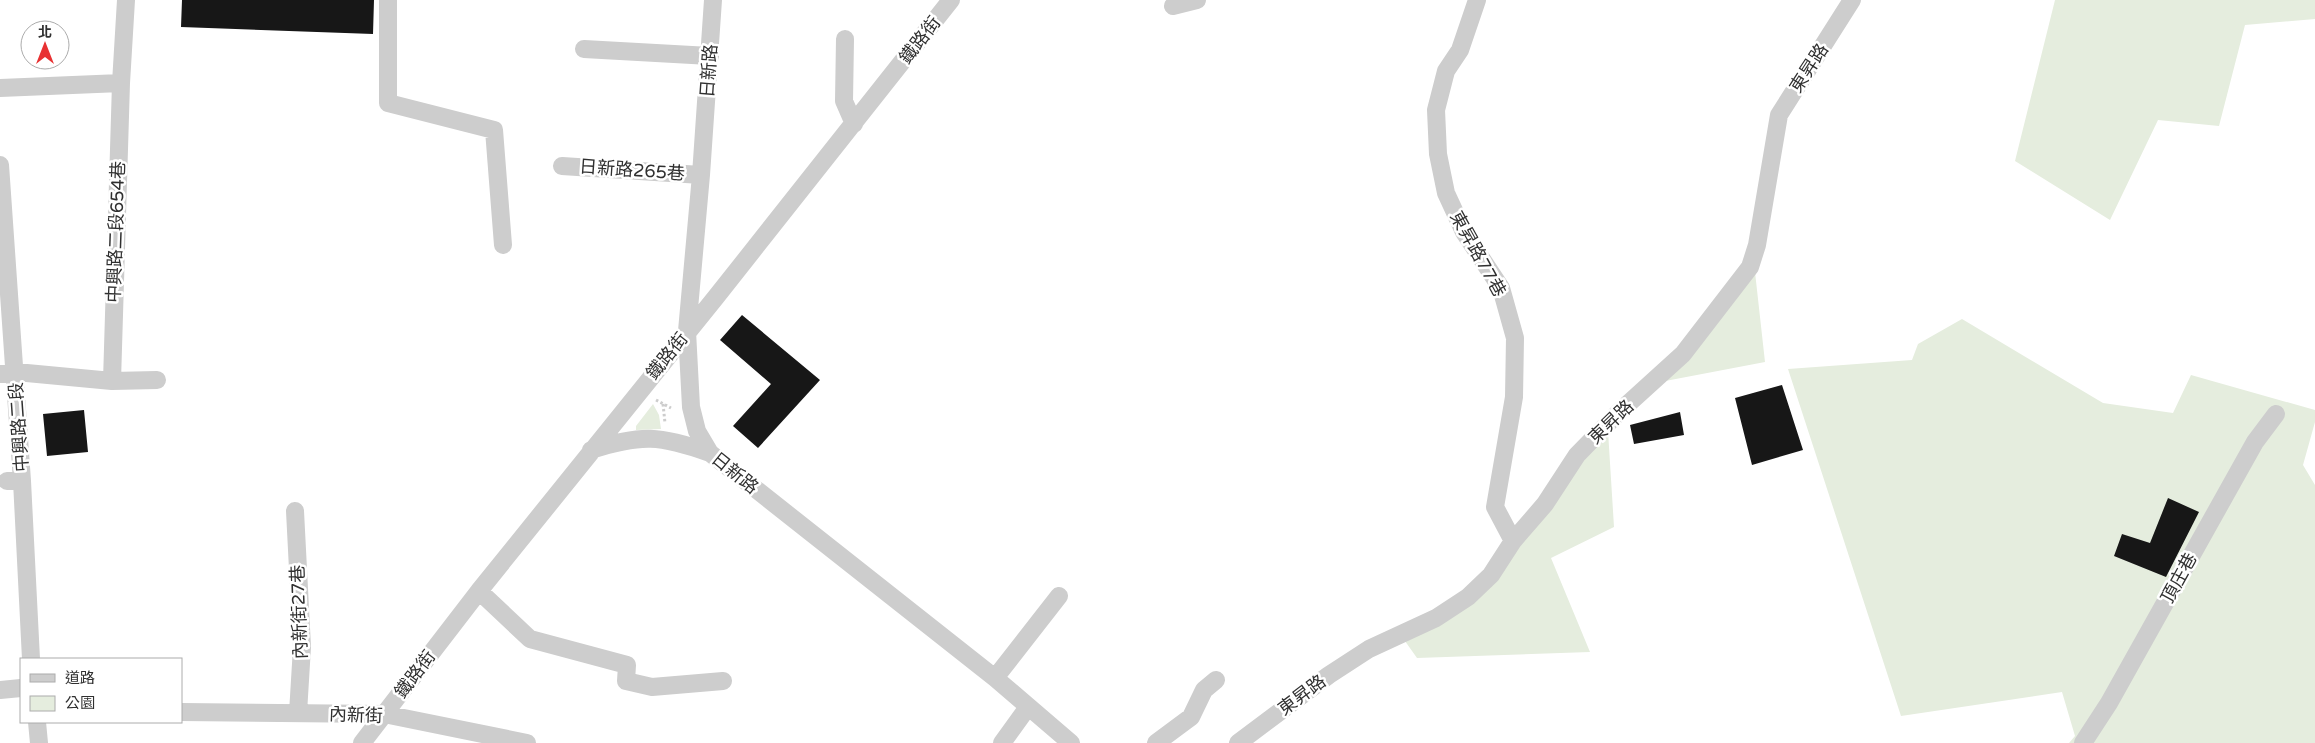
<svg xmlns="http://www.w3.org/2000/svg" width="2315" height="743" font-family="'Varela Round','Noto Sans TC',sans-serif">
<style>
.green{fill:#e5edde}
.building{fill:#171717}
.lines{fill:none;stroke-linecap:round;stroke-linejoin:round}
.path{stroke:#cdcdcd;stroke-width:3;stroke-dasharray:2.5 2.5;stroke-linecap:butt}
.minor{stroke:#cdcdcd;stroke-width:18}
.labels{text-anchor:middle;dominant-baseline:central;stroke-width:5;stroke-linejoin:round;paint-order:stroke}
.street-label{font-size:18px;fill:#303030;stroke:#fff}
</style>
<rect width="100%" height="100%" fill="#fff"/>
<path class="green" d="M2055 0H2315V19L2245 25 2219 126 2158 120 2110 220 2015 161Z
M1755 272 1765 362 1660 382Z
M1962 319 2103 403 2173 413 2191 375 2315 410V422L2303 465 2315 485V743H2069L2075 736 2062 692 1901 716 1788 369 1912 360 1918 344Z
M653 404 659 415 661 429 636 430V426Z
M1608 431 1614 527 1551 558 1590 652 1417 658 1400 634 1467 596Z"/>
<path class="building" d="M182 0H374L373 34 181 27Z
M742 315 820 380 758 448 733 426 771 384 720 340Z
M1782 385 1803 450 1752 465 1735 398Z
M84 410 88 452 47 456 43 414Z
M1680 412 1684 435 1634 444 1630 425Z
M2168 498 2199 512 2166 577 2114 556 2122 534 2150 543Z"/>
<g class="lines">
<path class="path" d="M656 400 671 408
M663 404 665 423"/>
<path class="minor" d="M388 0V103L494 130 503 245
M713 0 701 175 687 331 691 407 697 431 710 453 995 678 1071 743
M1477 0 1460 50 1446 71 1436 110 1438 154 1446 193 1464 232 1501 288 1515 338 1514 397 1495 507 1513 541
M1173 6 1197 0
M845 39 844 101 854 124
M584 49 710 56
M0 88 121 83
M0 165 22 481 31 659
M562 166 701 175
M0 374 16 372 112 381 157 380
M112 381 121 83 126 0
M591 450C641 434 660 435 710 453
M7 481H22
M295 511 302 647 298 713
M479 591 530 639 627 665 626 681 652 687 723 681
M995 678 1059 596
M0 690 21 688
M181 712 384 714 527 743
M37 722 39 743
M362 743 479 591 716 297 951 0
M1002 743 1028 707
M1156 743 1191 717 1204 690 1216 680
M1238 743 1329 675 1369 649 1436 618 1468 597 1491 575 1513 541 1545 504 1577 455 1618 413 1683 354 1750 267 1757 245 1779 115 1852 0
M2083 743 2109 703 2255 442 2276 414"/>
</g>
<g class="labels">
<g class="street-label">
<text transform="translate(920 40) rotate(-52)">鐵路街</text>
<text transform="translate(1809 68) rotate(-57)">東昇路</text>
<text transform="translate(709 71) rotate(-86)">日新路</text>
<text transform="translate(632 170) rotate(4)">日新路265巷</text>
<text transform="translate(116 232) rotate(-88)">中興路二段654巷</text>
<text transform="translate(1478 254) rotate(61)">東昇路77巷</text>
<text transform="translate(667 356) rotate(-51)">鐵路街</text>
<text transform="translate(1611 422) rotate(-44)">東昇路</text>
<text transform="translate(19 427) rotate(-94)">中興路二段</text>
<text transform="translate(735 473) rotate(39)">日新路</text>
<text transform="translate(2179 578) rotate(-61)">頂庄巷</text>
<text transform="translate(299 612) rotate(-92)">內新街27巷</text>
<text transform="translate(415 674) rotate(-53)">鐵路街</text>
<text transform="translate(1302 695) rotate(-37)">東昇路</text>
<text transform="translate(356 715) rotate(2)">內新街</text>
</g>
</g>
<rect x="20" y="658" width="162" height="65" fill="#ffffff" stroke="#acacac"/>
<rect x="30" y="674" width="25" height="8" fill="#cdcdcd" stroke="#acacac"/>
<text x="65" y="683" font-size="15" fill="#303030">道路</text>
<rect x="30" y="696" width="25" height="15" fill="#e5edde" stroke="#acacac"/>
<text x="65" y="708" font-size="15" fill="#303030">公園</text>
<g transform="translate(45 45)"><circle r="24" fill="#ffffff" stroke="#acacac"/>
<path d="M0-4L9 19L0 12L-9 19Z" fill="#e83132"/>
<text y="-8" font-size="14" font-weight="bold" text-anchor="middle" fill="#303030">北</text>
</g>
</svg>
